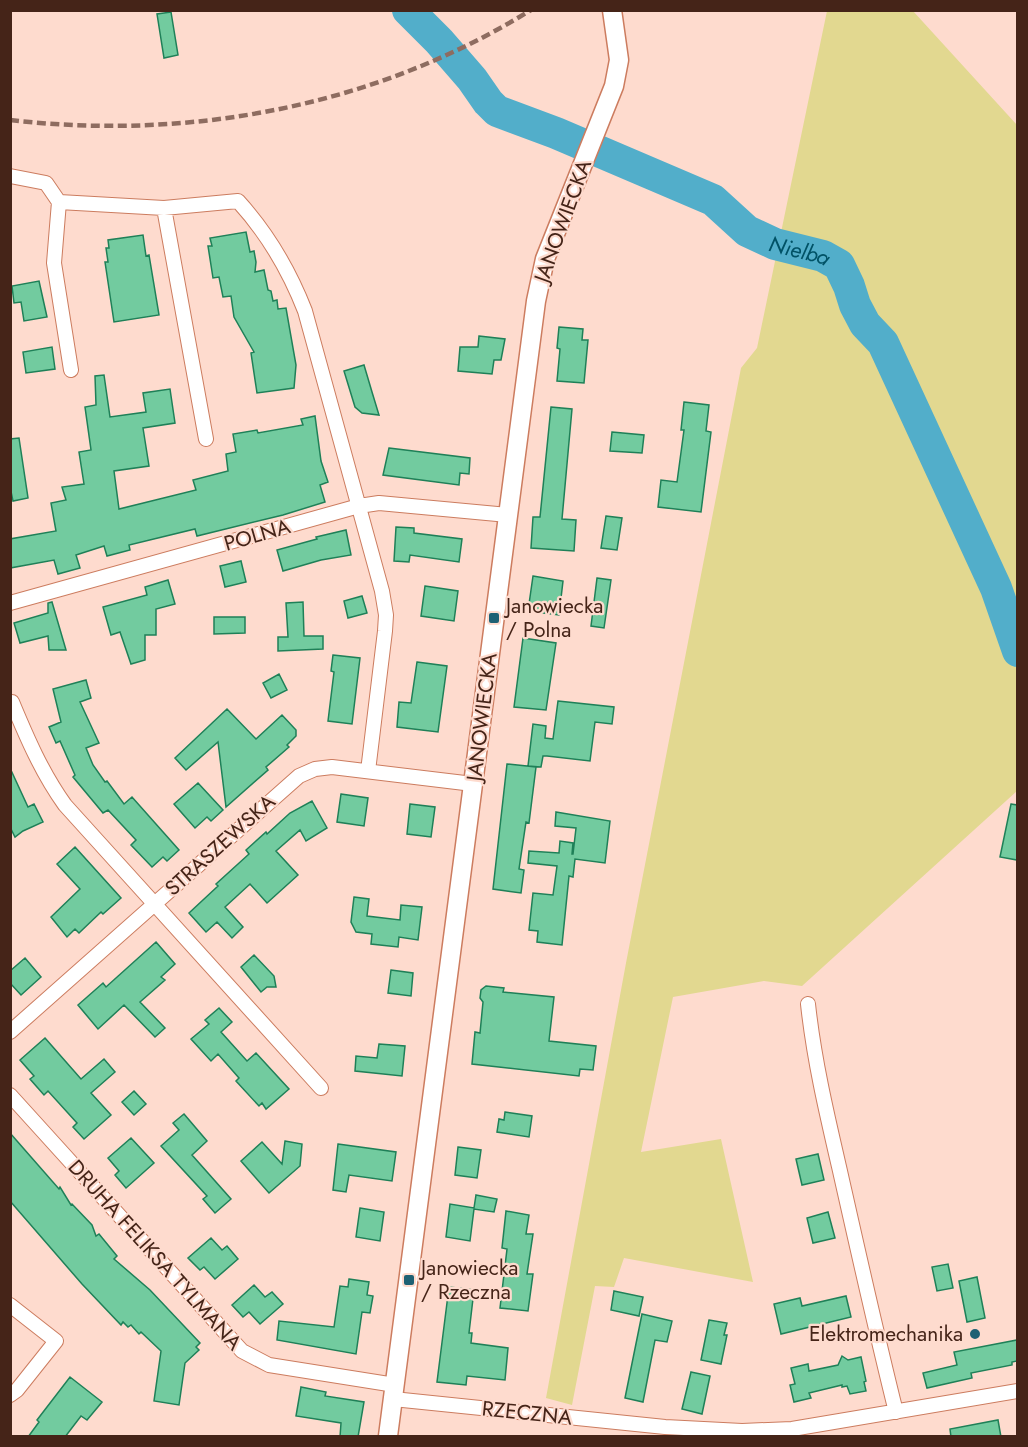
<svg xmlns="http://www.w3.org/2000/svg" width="1028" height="1447" font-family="Jost,sans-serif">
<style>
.green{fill:#e2d890}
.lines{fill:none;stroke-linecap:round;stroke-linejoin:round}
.river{stroke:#52aeca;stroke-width:32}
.building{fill:#72cb9f;stroke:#1f8058;stroke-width:1.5}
.minor-casing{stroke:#cc7c5f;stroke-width:16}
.tertiary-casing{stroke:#cc7c5f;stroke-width:21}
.minor{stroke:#fff;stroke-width:14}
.tertiary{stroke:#fff;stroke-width:18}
.rail{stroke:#8e6c60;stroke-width:4.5;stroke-dasharray:9 4.5;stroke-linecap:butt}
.poi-dot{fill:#1e6174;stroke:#fedbce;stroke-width:2}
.labels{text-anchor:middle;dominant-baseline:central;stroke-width:4.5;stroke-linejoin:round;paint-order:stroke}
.street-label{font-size:21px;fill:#452418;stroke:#fedbce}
.poi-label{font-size:21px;fill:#452418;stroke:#fedbce;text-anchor:start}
.water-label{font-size:22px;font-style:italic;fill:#005266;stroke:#fedbce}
</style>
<rect width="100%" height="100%" fill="#fedbce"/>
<path class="green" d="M827 11H913L1017 125V791L802 986 764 981 673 997 641 1152 721 1139 753 1282 624 1258 614 1287 595 1286 572 1405 546 1398 626 963 741 368 757 348Z"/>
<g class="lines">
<path class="river" id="s1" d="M408 10 439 41 472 79 488 102 497 111 556 133 713 200 747 231 775 244 823 256 839 265 849 286 855 305 865 324 883 343 996 588 1018 651"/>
</g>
<path class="building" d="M171 12 178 55 164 58 157 14Z
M246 232 250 252 254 251 256 262 255 272 264 270 268 290 271 291 273 301 277 300 278 309 286 308 296 365 294 388 257 393 251 353 254 352 234 317 231 296 223 297 219 277 213 278 208 246H212L210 238Z
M143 235 146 256 149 255 159 315 114 322 105 262H108L106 248H109L108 240Z
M39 281 47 317 24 321 21 302 14 303 12 286Z
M559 327 583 329 582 340H588L584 383 557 381 560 349 557 348Z
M479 336 505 339 501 360H494L492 374 458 371 460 347H478Z
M52 347 55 369 26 373 23 352Z
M364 365 372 392 379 415 362 413 355 407 344 371Z
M104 375 110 417 146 412 143 393 170 389 175 423 143 428 149 466 114 471 119 509 196 490 193 480 228 471 226 454 236 452 233 434 257 430 258 433 303 425 301 419 315 416 321 461 328 482 320 485 325 502 283 515 197 536 195 529 129 545 130 550 107 556 104 546 76 555 80 568 58 574 54 560 10 568V539L56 531 51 503 66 500 62 487 84 484 79 452 91 450 85 407 96 405 95 376Z
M684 402 709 405 706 431 711 432 701 512 658 507 661 480 677 482 684 430H681Z
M551 407 572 409 562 519 576 520 574 551 531 548 533 517H540Z
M612 432 644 435 642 453 610 451Z
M19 438 28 498 13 501 10 487V439Z
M389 448 470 458 469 474 460 473 459 485 383 475Z
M606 516 622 518 617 550 601 548Z
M396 527 414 528V533L462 539 459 562 410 555 409 562 394 561Z
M346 530 351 555 321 560 283 571 277 550 317 539 316 537Z
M241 561 246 582 225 587 220 566Z
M533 576 563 581 559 615 528 611Z
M597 578 611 580 604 628 591 626Z
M168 580 175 604 156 609V635H145V660L131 664 120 632 111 635 103 607 147 595 145 587Z
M425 586 458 591 454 621 421 616Z
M362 596 367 613 348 618 344 601Z
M52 602 66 650H49L48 636 20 643 14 623 48 613V603Z
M303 602 304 636H323V649L278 651V637H288L286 603Z
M214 617H245V633L214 634Z
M523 638 556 643 546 710 514 707Z
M333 655 360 658 352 724 328 721 334 672 331 671Z
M417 662 447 666 438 732 397 727 399 702 411 703Z
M279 674 287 690 271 698 263 683Z
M86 680 91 698 80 702 99 743 86 748 93 765 105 782 107 781 124 804 132 797 179 850 167 861 163 857 152 867 131 845 136 840 108 810 103 813 73 777 75 775 60 741 56 743 49 727 61 722 53 689Z
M558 701 614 707 612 724 595 722 590 761 547 756H543L541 767 528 766 533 724 546 726 545 738 553 739Z
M227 709 256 739 282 715 296 730V736L287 745 289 747 266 767 268 770 226 807 218 742 186 770 175 758Z
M507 764 536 767 529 823 526 822 519 869 524 870 521 893 493 889Z
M10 768 28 807 34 804 43 822 23 831 15 837 10 827Z
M198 783 223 810 211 821 207 817 195 828 174 804Z
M341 794 368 798 364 826 337 822Z
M312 801 327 828 306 841 300 830 276 851 298 875 267 903 250 884 225 907 243 927 232 938 217 922 206 932 189 913 218 886 216 884 249 854 246 850 266 832 267 834 290 813Z
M410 804 435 807 431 837 407 834Z
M1011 804 1017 805V860L1000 857Z
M556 812 610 821 605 863 575 859 573 877 569 876 562 945 537 942 538 931 529 930 533 893 553 895 557 866 528 863 529 851 559 853 560 841 573 843 572 854H573L576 828 555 826Z
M75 847 121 898 103 914 101 912 79 933 75 929 67 937 51 917 80 889 57 864Z
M354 897 369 899 367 916 400 920 401 905 422 907 418 940 399 937 398 947 371 944 372 934 356 932 351 922Z
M156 942 175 964 161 977 165 980 140 1002 165 1028 155 1037 124 1005 98 1029 78 1005 103 983 106 987Z
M254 955 274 976 276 987H267L261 992 241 967Z
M25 958 41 977 21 995 10 983V971Z
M391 970 413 973 411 996 388 993Z
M486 986 504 988 503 992 554 997 549 1041 596 1046 593 1070 580 1069 579 1076 472 1064 475 1032 480 1033 483 1002 480 998 481 990Z
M219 1008 232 1022 221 1032 247 1061 256 1053 289 1089 266 1109 262 1103 259 1106 236 1081 239 1078 218 1054 211 1061 191 1039 209 1024 205 1020Z
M45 1038 81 1079 104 1059 115 1072 91 1093 111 1115 84 1139 73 1127 77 1123 48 1091 44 1095 30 1079 34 1076 20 1060Z
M379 1044 405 1046 402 1076 355 1071 356 1056 377 1058Z
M134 1091 146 1104 134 1115 122 1102Z
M505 1112 532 1116 529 1137 497 1132 499 1119 504 1120Z
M184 1114 207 1141 192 1155 231 1199 215 1213 203 1199 207 1196 161 1146 179 1130 173 1123Z
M10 1133 59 1189 60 1187 71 1205 72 1204 92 1225 96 1236 99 1234 117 1256 114 1259 150 1290 200 1343 196 1347 199 1350 185 1363 179 1405 154 1401 161 1351 141 1332 139 1334 131 1325 128 1327 123 1322 121 1325 82 1284 10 1201Z
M131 1138 154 1163 126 1188 115 1175 119 1171 108 1158Z
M285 1141 302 1144 300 1166 269 1193 241 1161 262 1142 282 1164Z
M338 1144 396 1152 392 1181 349 1175 346 1192 333 1190Z
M458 1147 481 1150 477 1178 455 1175Z
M818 1154 824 1180 802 1185 796 1159Z
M476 1195 497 1199 494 1212 474 1209 470 1241 446 1237 450 1204 474 1208Z
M360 1208 384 1212 380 1241 356 1237Z
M506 1211 529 1215 526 1234H533L527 1274H533L528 1311 500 1308 507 1249 502 1248Z
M828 1212 835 1238 813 1243 807 1218Z
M211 1238 222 1250 227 1246 238 1259 215 1279 204 1267 200 1270 188 1258Z
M948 1264 953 1288 937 1291 932 1267Z
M977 1277 985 1318 967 1322 959 1281Z
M349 1279 369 1282 367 1295 373 1296 370 1313 362 1312 356 1354 277 1340 279 1321 334 1327 340 1286 348 1287Z
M254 1285 265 1297 272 1292 283 1304 260 1324 249 1312 243 1317 232 1305Z
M449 1287 474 1290 469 1333H472L471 1343 508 1348 505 1380 467 1376 466 1385 437 1382Z
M614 1291 643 1297 639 1316 611 1310Z
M846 1296 851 1317 781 1334 774 1304 800 1298 802 1306Z
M642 1314 672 1321 667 1342 655 1340 643 1402 625 1398Z
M709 1320 727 1323 724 1335H727L721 1364 701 1360Z
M1017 1340V1361L1012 1362V1365L971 1373 972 1378 927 1388 923 1373 957 1365 954 1352Z
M842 1356 848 1360 861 1357 866 1381 864 1382 866 1391 850 1394 847 1386 842 1387V1385L809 1393 811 1398 794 1402 790 1385 795 1384 791 1368 808 1364 809 1371 838 1365Z
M691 1372 710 1376 702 1414 682 1409Z
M70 1377 102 1402 87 1420 81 1416 65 1437H28L39 1422 37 1420Z
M301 1387 326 1392 325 1396 364 1402 358 1437H340L341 1423 296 1416Z
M998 1420 1001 1437H951L950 1429Z"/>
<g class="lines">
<g class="minor-casing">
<path id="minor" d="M10 176 46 183 59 202 164 208 238 201C268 234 289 270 305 311L382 591 386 615 385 631 368 771
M59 202 54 263 71 370
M164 208 206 439
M10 603 359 506 379 503 508 515
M12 702C27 738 42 773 65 805L321 1088
M808 1004C814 1060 827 1115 840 1171 858 1251 876 1332 896 1412
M10 1032 299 776 315 769 332 767 473 784
M10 1095 242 1351 269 1365 395 1385
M10 1305 56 1341 17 1390 10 1395
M393 1399 665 1427 742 1431 792 1429 1018 1391"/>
</g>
<g class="tertiary-casing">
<path id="tertiary" d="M388 1436 536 301 545 259 614 86 619 60 612 10"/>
</g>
<use href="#minor" class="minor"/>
<use href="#tertiary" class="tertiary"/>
<path class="rail" d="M10 120C191 141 376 106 531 10"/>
</g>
<g class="poi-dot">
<rect x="488" y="612" width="12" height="12" rx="3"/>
<rect x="403" y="1274" width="12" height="12" rx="3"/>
<circle cx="975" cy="1334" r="6"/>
</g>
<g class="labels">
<g class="street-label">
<text transform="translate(563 221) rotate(-70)">JANOWIECKA</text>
<text transform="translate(257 535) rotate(-16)">POLNA</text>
<text transform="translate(482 717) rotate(-83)">JANOWIECKA</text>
<text transform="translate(220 845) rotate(-42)">STRASZEWSKA</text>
<text transform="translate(155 1255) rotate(48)">DRUHA FELIKSA TYLMANA</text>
<text transform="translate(527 1413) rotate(6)">RZECZNA</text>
</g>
<g class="poi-label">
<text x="506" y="606">Janowiecka<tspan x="506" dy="24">/ Polna</tspan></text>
<text x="421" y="1268">Janowiecka<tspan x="421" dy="24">/ Rzeczna</tspan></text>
<text x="963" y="1334" text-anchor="end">Elektromechanika</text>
</g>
<g class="water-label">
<text stroke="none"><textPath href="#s1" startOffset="471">Nielba</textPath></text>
</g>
</g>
<rect width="1028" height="1447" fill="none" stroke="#452418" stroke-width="24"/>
</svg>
